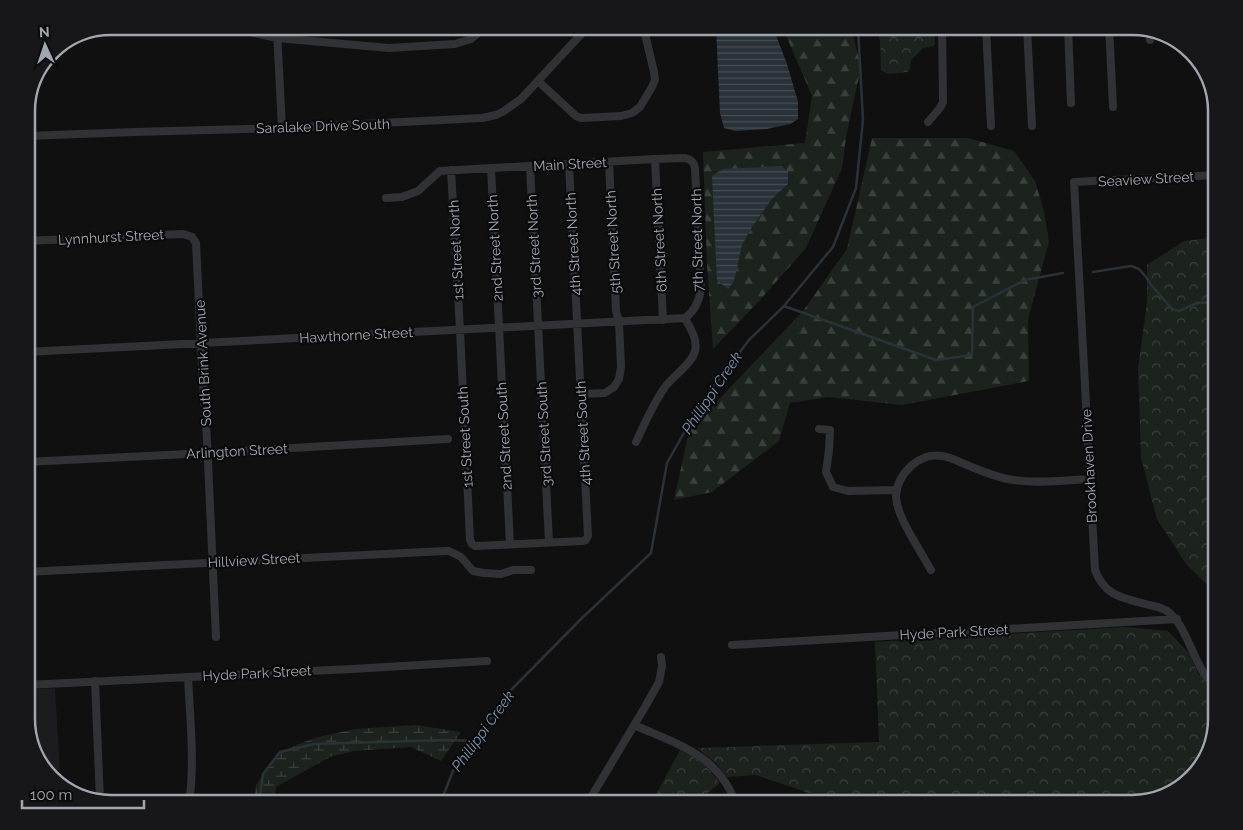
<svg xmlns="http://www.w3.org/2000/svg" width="1243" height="830" font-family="Raleway,sans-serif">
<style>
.built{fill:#1c1c1e}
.forest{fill:url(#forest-firs);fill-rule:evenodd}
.wetland{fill:url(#wetland-marsh)}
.park{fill:url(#park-crowns)}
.water{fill:url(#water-rules)}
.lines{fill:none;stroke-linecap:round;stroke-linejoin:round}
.stream{stroke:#2a3239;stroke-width:2.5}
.minor{stroke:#313236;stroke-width:8}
.labels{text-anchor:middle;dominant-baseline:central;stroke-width:4.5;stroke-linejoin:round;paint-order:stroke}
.street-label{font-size:14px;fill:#a1a6b1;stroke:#0b0b0c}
.water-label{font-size:15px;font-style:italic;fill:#7993ac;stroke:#0b0b0c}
.rim{fill:none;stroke:#a1a6b1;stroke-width:2.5}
</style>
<defs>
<pattern id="forest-firs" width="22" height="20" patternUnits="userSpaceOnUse" patternTransform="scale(1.25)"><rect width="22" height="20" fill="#1c231d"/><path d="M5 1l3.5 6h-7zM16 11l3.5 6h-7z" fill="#3a403b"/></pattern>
<pattern id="wetland-marsh" width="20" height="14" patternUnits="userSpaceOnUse" patternTransform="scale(1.25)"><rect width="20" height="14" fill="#1c231d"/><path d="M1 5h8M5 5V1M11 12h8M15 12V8" fill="none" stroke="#3a403b"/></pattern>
<pattern id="park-crowns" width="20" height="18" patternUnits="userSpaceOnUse" patternTransform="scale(1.25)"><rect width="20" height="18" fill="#1c231d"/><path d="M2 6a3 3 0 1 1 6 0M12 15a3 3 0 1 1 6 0" fill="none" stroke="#3a403b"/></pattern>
<pattern id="water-rules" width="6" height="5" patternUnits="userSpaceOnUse" patternTransform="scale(1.25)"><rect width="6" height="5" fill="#2a3239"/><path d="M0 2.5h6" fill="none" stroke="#464d53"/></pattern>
</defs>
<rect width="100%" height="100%" fill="#101011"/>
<path class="built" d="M55 688 60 770 47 771 37 761 26 724V690Z"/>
<path class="forest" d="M783 28H851L861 67 846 137 842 168 806 248 761 299 713 349 707 264 703 152 805 143 812 96ZM781 166 788 184 772 199 752 227 742 245 751 168Z
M872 138H968L1014 151 1035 181 1044 211 1049 242 1028 319 1029 381 902 405 828 397 790 403 779 441 712 492 674 500 689 431 803 311 847 249Z"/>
<path class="wetland" d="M416 725 461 732 441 761 411 747 354 751 332 756 276 787 274 804H254L256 785 277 753 314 738 355 729Z"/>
<path class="park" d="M934 27 935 43 934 46 923 48 911 60 910 69 907 72 888 74 881 70 880 40 876 28Z
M1217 237V379L1213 441 1217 488V595L1186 564 1157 519 1141 458 1138 368 1147 302V265L1184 241Z
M1126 627 1168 631 1188 652 1198 673 1209 686 1217 693V719L1202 766 1170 795 1132 804H841L756 775 727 777 716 763 697 748 879 742 875 642Z
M680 750C699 759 707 766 720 783L694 804H651Z"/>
<path class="water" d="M773 28 775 33 787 64 798 102V119L790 124 767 129 735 131 724 128 720 113 716 29Z
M781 166 788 171V184L772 199 752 227 742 245 734 281 728 289 717 280 712 176 723 169Z"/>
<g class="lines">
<path class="stream" d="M1093 272 1131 266 1139 269 1146 277 1152 286 1172 309 1179 311 1197 303 1217 302
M784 306 936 360 972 355 973 307 1025 280 1063 273
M259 804 263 774 280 752 314 744 445 740 475 741
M440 804 453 771 511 690 581 619 651 553 667 463 700 404 749 340 784 306 833 247 856 188 863 120 858 28"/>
<path class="minor" d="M1109 26 1113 107
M986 27 991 126
M1027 27 1032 126
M1068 27 1071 103
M277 31 282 128
M250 32 277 38 389 48 455 44 471 39 482 30
M1150 32V40
M77 34 105 32
M538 81 576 116 581 118 621 116 632 113 640 107 652 87 655 80 654 72 645 34 643 29
M928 122 940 108 943 102 942 27
M26 136 134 132 282 128 482 118 496 115 504 111 521 99 585 30
M655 159 663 320
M530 166 549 542
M491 168 510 544
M451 170 460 330 470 540 472 544 475 546 583 541 586 540 588 536 569 164
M1217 175 1074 182 1095 570C1105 597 1124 598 1149 605 1155 606 1162 608 1167 611 1183 621 1192 654 1202 670 1205 677 1211 682 1217 687
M386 198 402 197 418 191 440 171 655 159 685 158C691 159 694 162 695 168L701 290C699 300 694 312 685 318
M26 241 183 234 192 237 196 243 202 366 207 440 216 637
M26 352 685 318
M581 394 605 393 614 387 619 379 621 367 619 322 616 311 609 162
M819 429 830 430 829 450 826 472 833 487 848 491 896 490
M636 442C645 423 653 404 665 387 673 376 692 364 695 351 698 339 690 328 685 318
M26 462 208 453 448 439
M931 570C924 558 917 546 910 534 896 509 887 489 911 466 920 458 931 454 942 456 951 457 959 462 967 465 982 471 997 478 1014 480 1037 484 1066 480 1090 479
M26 572 445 551H449L461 557 473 571 484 573 501 574 513 570H531
M732 645 1177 619
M188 677C190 719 195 762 189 804
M95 681 100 800
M26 685 352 669 487 661
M634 725C677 744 719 755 736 804
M587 804 645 707 659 682 662 666 661 657"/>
</g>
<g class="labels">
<g class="street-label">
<text transform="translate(323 126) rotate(-2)">Saralake Drive South</text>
<text transform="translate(570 164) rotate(-3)">Main Street</text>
<text transform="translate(1146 179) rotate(-3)">Seaview Street</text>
<text transform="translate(111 237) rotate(-3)">Lynnhurst Street</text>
<text transform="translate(659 240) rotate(-93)">6th Street North</text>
<text transform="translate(697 240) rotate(-91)">7th Street North</text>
<text transform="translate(613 242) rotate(-93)">5th Street North</text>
<text transform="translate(573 244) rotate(-93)">4th Street North</text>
<text transform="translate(534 246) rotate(-93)">3rd Street North</text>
<text transform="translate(495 248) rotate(-93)">2nd Street North</text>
<text transform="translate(456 250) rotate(-93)">1st Street North</text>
<text transform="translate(356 335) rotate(-3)">Hawthorne Street</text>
<text transform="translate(203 363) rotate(-93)">South Brink Avenue</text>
<text transform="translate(583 433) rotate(-93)">4th Street South</text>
<text transform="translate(544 434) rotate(-93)">3rd Street South</text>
<text transform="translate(504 436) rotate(-93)">2nd Street South</text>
<text transform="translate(465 437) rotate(-93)">1st Street South</text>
<text transform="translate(237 451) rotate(-3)">Arlington Street</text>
<text transform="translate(1089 466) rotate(-93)">Brookhaven Drive</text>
<text transform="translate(254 560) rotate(-3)">Hillview Street</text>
<text transform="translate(954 632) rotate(-3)">Hyde Park Street</text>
<text transform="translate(257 673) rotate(-3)">Hyde Park Street</text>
</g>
<g class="water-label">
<text transform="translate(712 393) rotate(-56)">Phillippi Creek</text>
<text transform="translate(483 731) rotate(-54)">Phillippi Creek</text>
</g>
</g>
<path d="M0 0H1243V830H0ZM111 35H1132A76 76 0 0 1 1208 111V719A76 76 0 0 1 1132 795H111A76 76 0 0 1 35 719V111A76 76 0 0 1 111 35Z" fill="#171719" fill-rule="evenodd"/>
<path class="rim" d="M111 35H1132A76 76 0 0 1 1208 111V719A76 76 0 0 1 1132 795H111A76 76 0 0 1 35 719V111A76 76 0 0 1 111 35Z"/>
<g transform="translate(45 45) rotate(357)" stroke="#0b0b0c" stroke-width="4" paint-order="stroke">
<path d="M0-4L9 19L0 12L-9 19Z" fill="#a1a6b1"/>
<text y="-8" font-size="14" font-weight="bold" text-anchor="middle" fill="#a1a6b1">N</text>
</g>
<path d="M22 800v8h122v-8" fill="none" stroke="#a1a6b1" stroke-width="2.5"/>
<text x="30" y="800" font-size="15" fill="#a1a6b1" stroke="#0b0b0c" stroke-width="4" paint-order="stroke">100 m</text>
</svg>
